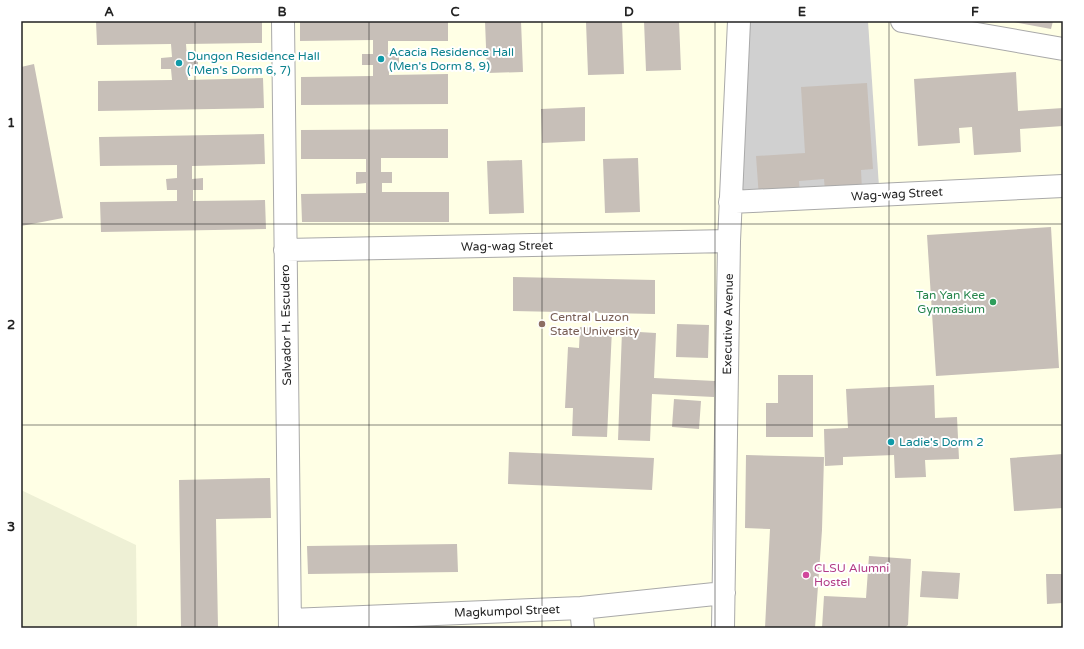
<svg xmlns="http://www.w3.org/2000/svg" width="1084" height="649" font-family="'Varela Round',sans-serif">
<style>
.education{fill:#ffffe5}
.religious{fill:#d0d0d0}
.farmland{fill:#eef0d5}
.building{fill:#c7bfb8}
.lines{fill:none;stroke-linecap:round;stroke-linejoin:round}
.minor-casing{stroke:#a9a9a9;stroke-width:24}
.minor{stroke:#fff;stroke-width:22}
.grid{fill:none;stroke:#222;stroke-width:1;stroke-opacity:0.55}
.culture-dot{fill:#0f9aa8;stroke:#fff;stroke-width:1.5}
.leisure-dot{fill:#2e9e5b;stroke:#fff;stroke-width:1.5}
.education-dot{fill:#8d6e63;stroke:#fff;stroke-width:1.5}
.hotel-dot{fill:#d1479c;stroke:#fff;stroke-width:1.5}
.labels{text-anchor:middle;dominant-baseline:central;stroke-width:4;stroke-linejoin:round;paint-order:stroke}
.culture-label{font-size:12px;fill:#0d838f;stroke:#fff;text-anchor:start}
.street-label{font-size:12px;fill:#222;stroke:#fff}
.leisure-label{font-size:12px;fill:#27864d;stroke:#fff;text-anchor:end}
.education-label{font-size:12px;fill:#785e54;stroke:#fff;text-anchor:start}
.hotel-label{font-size:12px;fill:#b23c85;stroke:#fff;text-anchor:start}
.neatline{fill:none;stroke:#222;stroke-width:1.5}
.grid-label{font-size:13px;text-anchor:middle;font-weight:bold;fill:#222}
</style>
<rect width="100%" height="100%" fill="#f2efe9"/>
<path class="education" d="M21 21H1063V628H21Z"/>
<path class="religious" d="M739 21H868L879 187 730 202Z"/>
<path class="farmland" d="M21 490 136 545 137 628H21Z"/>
<path class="building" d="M96 21H262V43L186 44 187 57H198V69H187L188 80 263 78 264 108 98 111V81L172 80 171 69H161V58L172 57 171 44 97 45Z
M300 21H448V41H388V53H399V65H389V75L448 74V104L301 105V77L373 76V65H362V54H373V40L300 41Z
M485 21H521L523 72 487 73Z
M622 21 624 74 588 75 586 22Z
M644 21H679L681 70 646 71Z
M1008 21H1053L1051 29Z
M34 64 63 218 21 226V67Z
M1016 72 1018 111 1063 108V126L1020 129 1021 152 974 155 972 127 959 128 960 143 918 146 914 79Z
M867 83 873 169 861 170 862 190 825 192 824 179 799 181 800 195 759 198 756 156 805 153 801 87Z
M585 107V141L542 143 541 109Z
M448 129V158H381V172H392V183H382V192H449V222H302L301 194 366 193V183L356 184V172H366V159H301V130Z
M264 134 265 164 192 166V179L203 178V190H193V201L265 200 266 229 101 232 100 202 177 201V190H167L166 179 177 178V165L100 166 99 137Z
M638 158 640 212 605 213 603 159Z
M522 160 524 213 489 214 487 161Z
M1051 227 1059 368 936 376 927 235Z
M513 277 655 280V314L513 311Z
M677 324 709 325 708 358 676 357Z
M580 327 612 329 607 437 572 436 573 408H565L568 347 579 348Z
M622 331 656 333 654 378 715 381 714 397 652 394 650 441 618 440Z
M778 375H813V437H766V403H778Z
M934 385 935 418 957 417 959 459 925 460 926 477 895 478 894 455 843 457V465L825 466 824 429 848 428 846 389Z
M674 399 701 401 699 429 672 427Z
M509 452 654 458 652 490 508 484Z
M1063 454V508L1014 511 1010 458Z
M746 455 824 457 822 530 815 628H765L770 529 745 528Z
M270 478 271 518 216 519 218 628H181L179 480Z
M457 544 458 572 308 574 307 546Z
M869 556 911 559 908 625 904 628H822L824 596 866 598Z
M922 571 960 573 958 599 920 597Z
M1046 574H1063V603L1047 604Z"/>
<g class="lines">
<g class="minor-casing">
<path id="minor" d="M283 21 290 628
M902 21 1063 49
M730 202 1063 186
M285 250 729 241
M581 608 583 628
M290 620 581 608 724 593
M723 628 729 241 739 21"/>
</g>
<use href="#minor" class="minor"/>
</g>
<path class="grid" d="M195 21V628M369 21V628M542 21V628M715 21V628M889 21V628M21 224H1063M21 425H1063"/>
<g class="culture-dot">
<circle cx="381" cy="59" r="4"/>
<circle cx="179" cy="63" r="4"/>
<circle cx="891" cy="442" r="4"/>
</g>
<circle class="leisure-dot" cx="993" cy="302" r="4"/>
<circle class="education-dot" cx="542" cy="324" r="4"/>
<circle class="hotel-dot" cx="806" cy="575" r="4"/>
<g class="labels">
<g class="culture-label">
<text x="389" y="52">Acacia Residence Hall<tspan x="389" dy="14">(Men's Dorm 8, 9)</tspan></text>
<text x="187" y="56">Dungon Residence Hall<tspan x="187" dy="14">( Men's Dorm 6, 7)</tspan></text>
<text x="899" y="442">Ladie's Dorm 2</text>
</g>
<g class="street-label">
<text transform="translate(897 194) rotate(-3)">Wag-wag Street</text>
<text transform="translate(507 246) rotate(-1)">Wag-wag Street</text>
<text transform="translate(728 324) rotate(-89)">Executive Avenue</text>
<text transform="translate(286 325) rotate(-91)">Salvador H. Escudero</text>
<text transform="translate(507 611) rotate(-2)">Magkumpol Street</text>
</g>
<g class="leisure-label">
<text x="985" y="295">Tan Yan Kee<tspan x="985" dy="14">Gymnasium</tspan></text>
</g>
<g class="education-label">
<text x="550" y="317">Central Luzon<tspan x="550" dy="14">State University</tspan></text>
</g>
<g class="hotel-label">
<text x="814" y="568">CLSU Alumni<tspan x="814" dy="14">Hostel</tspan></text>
</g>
</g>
<rect width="1084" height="649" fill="none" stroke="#ffffff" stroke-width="44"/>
<rect x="22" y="22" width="1040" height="605" class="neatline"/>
<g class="grid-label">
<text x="109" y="16">A</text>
<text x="282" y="16">B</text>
<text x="455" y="16">C</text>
<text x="629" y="16">D</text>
<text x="802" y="16">E</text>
<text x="975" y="16">F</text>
<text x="11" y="127">1</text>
<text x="11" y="329">2</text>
<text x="11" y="531">3</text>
</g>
</svg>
